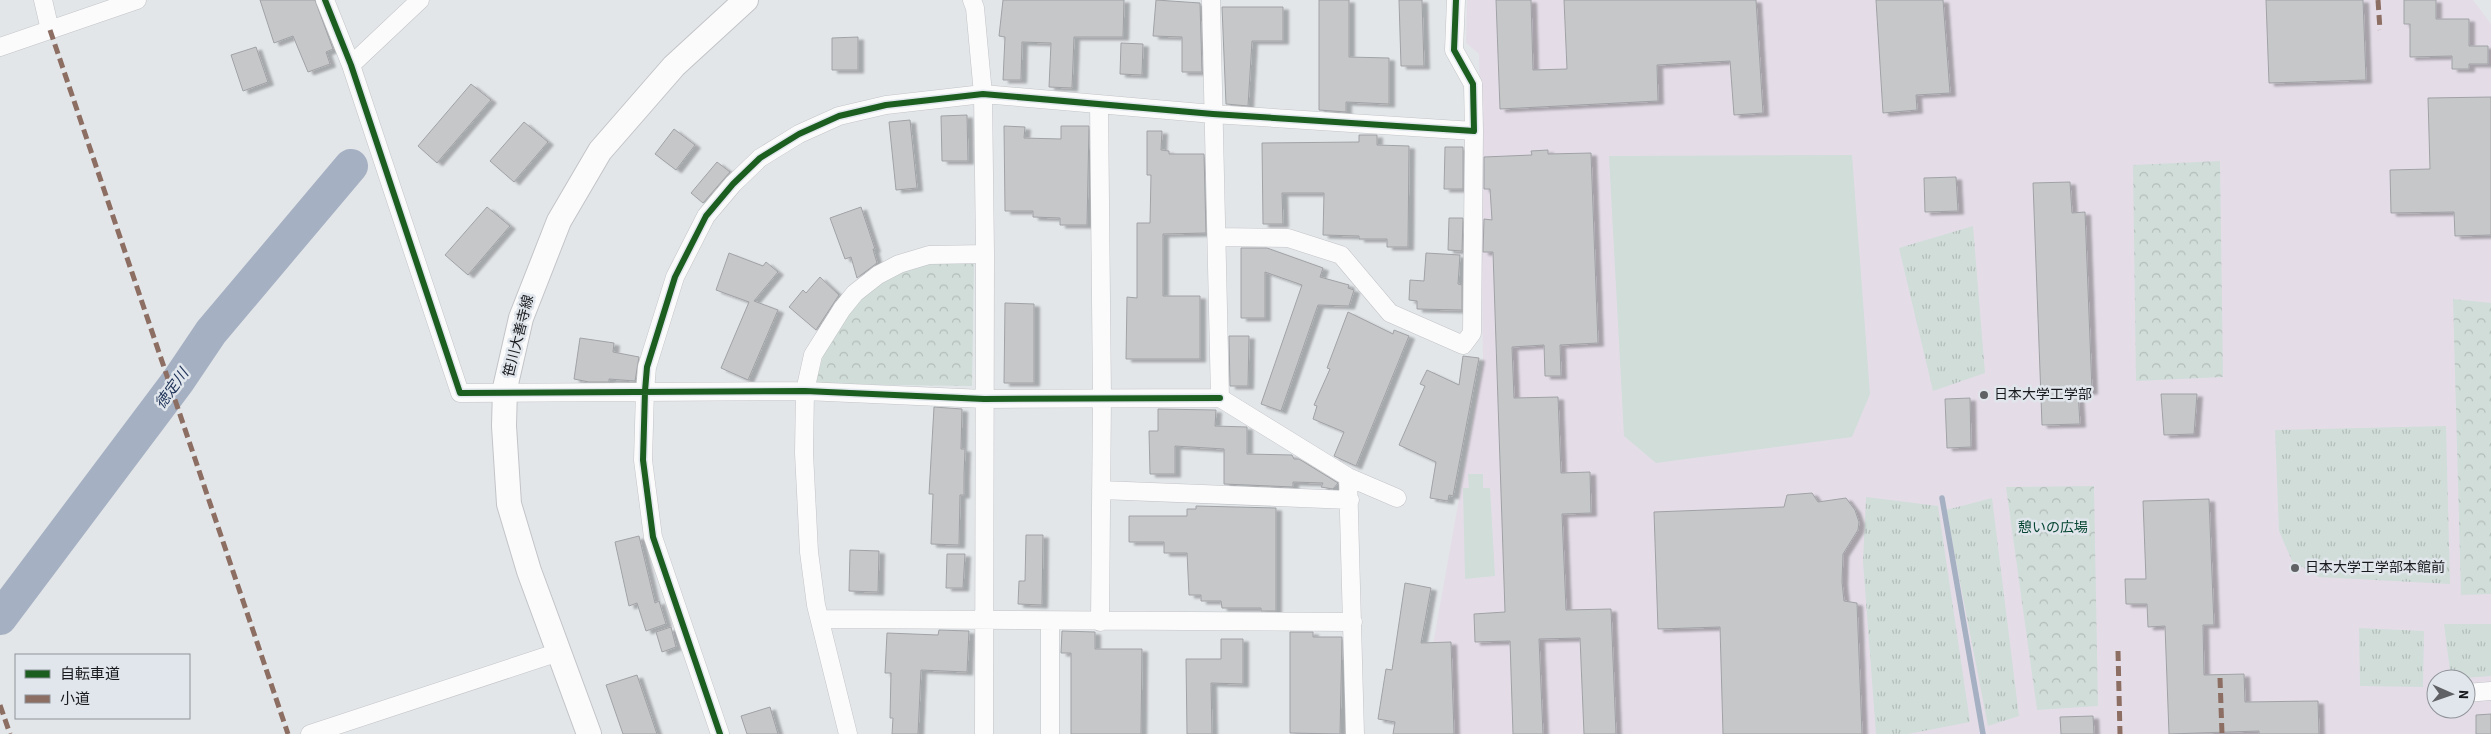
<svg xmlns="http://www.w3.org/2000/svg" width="2491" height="734" font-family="'Source Sans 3','Noto Sans JP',sans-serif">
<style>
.education{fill:#e4dde8;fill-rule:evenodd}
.grass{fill:url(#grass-tufts)}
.forest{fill:url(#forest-crowns)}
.pitch{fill:#d1ddd9}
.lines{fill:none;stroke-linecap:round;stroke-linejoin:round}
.stream{stroke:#a5b0c2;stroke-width:5.5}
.river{stroke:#a5b0c2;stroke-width:34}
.building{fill:#c5c7c9;stroke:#a0a2a5;filter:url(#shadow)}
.street-casing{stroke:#c2c4c7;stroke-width:19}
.secondary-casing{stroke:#c2c4c7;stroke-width:26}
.street{stroke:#fbfbfc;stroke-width:18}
.secondary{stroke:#fbfbfc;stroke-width:24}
.quiet{stroke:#8d6e63;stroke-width:5;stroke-dasharray:10 5;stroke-linecap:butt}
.cycleway-casing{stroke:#e0e6ec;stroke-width:9}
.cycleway{stroke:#1b5e20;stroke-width:6}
.poi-dot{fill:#606164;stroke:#e0e6ec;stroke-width:2}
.labels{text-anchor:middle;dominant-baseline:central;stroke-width:5;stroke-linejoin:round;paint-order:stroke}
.street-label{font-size:14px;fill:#191a1d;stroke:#e0e6ec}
.poi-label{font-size:14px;fill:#191a1d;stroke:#e0e6ec;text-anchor:start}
.park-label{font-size:14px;fill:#064531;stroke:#e0e6ec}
.water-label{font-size:15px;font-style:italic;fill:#203358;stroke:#e0e6ec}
</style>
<defs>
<pattern id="grass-tufts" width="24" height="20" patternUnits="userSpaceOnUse" patternTransform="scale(1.25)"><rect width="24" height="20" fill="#d1ddd9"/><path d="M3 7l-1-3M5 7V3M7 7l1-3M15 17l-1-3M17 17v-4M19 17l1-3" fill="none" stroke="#b3bdba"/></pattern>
<pattern id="forest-crowns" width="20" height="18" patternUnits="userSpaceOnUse" patternTransform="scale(1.25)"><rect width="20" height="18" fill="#d1ddd9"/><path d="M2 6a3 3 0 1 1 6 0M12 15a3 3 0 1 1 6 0" fill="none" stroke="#b3bdba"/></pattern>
<filter id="shadow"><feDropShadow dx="5.5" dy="3" stdDeviation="1" flood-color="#0004"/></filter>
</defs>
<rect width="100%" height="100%" fill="#e3e6e9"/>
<path class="education" d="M1467 0H2473L2491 24V734H1417L1483 364 1479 54 1466 43ZM2436 679H2466V709H2436Z"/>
<path class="grass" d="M1973 226 1985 373 1933 391 1899 248Z
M2446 426 2450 584 2319 577 2292 561 2279 531 2275 430Z
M1866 497 1938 506 1970 722 1908 734H1876L1863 562Z
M1992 498 2019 716 1988 726 1946 510Z
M2444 624H2491V676L2451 679Z
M2359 628 2424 631 2423 687 2360 686Z"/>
<path class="forest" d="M2220 161 2223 377 2136 381 2133 165Z
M939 260 974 264 972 386 815 384 825 350 850 309 869 290 899 270Z
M2453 299 2491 303V594L2461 595Z
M2094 486 2098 706 2037 710 2006 487Z"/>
<path class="pitch" d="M1852 155 1870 394 1852 437 1656 463 1624 436 1609 156Z
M1468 474H1483V488H1490L1495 576 1465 579 1463 488H1469Z"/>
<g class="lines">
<path class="stream" d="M1942 498 1983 734"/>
<path class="river" d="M0 618 178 381 211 332 351 166"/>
</g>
<path class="building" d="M260 0H315L333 49 326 52 330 64 308 72 293 36 274 43Z
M1003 0H1124L1123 37H1074L1072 88 1049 87 1051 43 1022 42 1021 80H1003L1005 37 999 36Z
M1156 0 1200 3 1202 72H1182V37L1153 36Z
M1319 0H1349V57L1389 58V104L1346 102V112L1319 110Z
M1399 0H1422L1424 66H1401Z
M1496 0H1531L1533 70 1567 69 1564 0H1756L1763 113 1734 115 1730 61 1657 65 1658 101 1500 109Z
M1876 0H1943L1950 93 1916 95 1917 110 1883 113Z
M2266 0H2363L2366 80 2269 83Z
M2404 0H2436V19H2469V46H2488V64H2469V69H2452V56L2410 57V24H2404Z
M1222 7H1283V41H1252L1248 106 1226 104Z
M858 37V70H832V38Z
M1121 43 1143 44 1142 75 1120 74Z
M256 47 268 82 243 91 231 55Z
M471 84 491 100 437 163 418 146Z
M2491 97V235L2455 236 2454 212 2391 213 2390 170 2430 169 2428 98Z
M967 115 968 161H942L941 116Z
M910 120 917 188 896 190 889 122Z
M524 122 548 142 514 182 490 161Z
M1004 126 1025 127 1024 138 1061 139V126H1089L1087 225H1060V218L1033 217V211H1005Z
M674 129 695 145 676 170 655 154Z
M1147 131H1162L1161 150 1169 151V154H1204L1206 233 1163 234V296H1200V359H1126L1127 297 1137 298V223H1150L1151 175H1147Z
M1359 135H1377V145L1409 146 1408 247H1387V239H1359V236L1323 235 1324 193H1282L1283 224H1263L1262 143 1359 142Z
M1445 147H1463V189H1444Z
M1548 150V154L1591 153 1598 343 1560 345 1561 376H1545L1544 345 1512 347 1514 398 1558 397 1561 473 1590 472 1591 513 1562 514 1566 610 1611 609 1616 734H1584L1580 638 1539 639 1543 734H1513L1510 641 1475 642 1474 614 1505 612 1493 252H1483L1484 219 1492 220 1490 189H1484V157L1532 155 1531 151Z
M717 162 730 172 703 203 691 193Z
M1956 177 1958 211 1925 212 1924 178Z
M2070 182 2072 213 2085 212 2092 391 2078 392 2080 424 2042 425 2033 183Z
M487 207 510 226 468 275 445 255Z
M861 207 875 249H873L877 263 857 278 851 257 845 259 830 218Z
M1449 218H1463L1462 251 1448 250Z
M1241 248H1267L1323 268 1320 277 1349 285 1348 288 1354 290 1349 306 1318 305 1281 411 1261 404 1302 285 1265 272V318H1241Z
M729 253 763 266 766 262 778 272 754 301 778 310 748 380 721 368 749 302 716 290Z
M1426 253 1460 255 1458 284 1462 285V310L1417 309V301L1409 300 1410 280 1424 281Z
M820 277 839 295 816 330 789 307 803 290 806 293Z
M1005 303 1034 304V383H1004Z
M1348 312 1393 334 1394 330 1409 336 1356 466 1334 456 1344 432 1313 419 1317 406 1314 405 1330 369 1327 368Z
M1229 336H1249L1248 386H1230Z
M580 338 614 343 613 352 639 357 635 381 609 379V382H589L574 379Z
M1463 356 1479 358 1453 496 1449 495 1448 501 1430 498 1436 462 1399 445 1425 386 1420 384 1427 370 1459 385Z
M2161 394H2197L2194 434 2164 435Z
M1970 398 1971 447 1947 448 1945 399Z
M934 407 962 409 961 449H965L964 475V495H960L959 545 931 544 933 494H929Z
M1158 409 1216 410 1215 426 1247 427V454L1292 455 1294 459H1299L1338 483 1333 489 1321 487 1323 483 1293 482V487L1224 484V449L1175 446V474H1150L1149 431H1158Z
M1812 493 1818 502 1846 498 1855 510 1859 522 1858 530 1843 554 1842 582 1844 601 1857 603 1862 734H1723L1720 627 1658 629 1654 512 1784 507 1787 495Z
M2209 499 2214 625H2203L2204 675 2244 674 2245 702 2318 701 2319 734H2259V731L2169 734 2165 626 2148 627 2147 604H2126L2125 579H2146L2143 501Z
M1196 506 1276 508V611H1261V608H1222L1221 601H1201V595H1189L1187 553H1164V542H1129V516H1187V509H1196Z
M1026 535H1043L1042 605 1018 604 1019 581H1025Z
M639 536 655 603 659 601 666 624 646 631 637 603 629 606 615 542Z
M850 550 879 551 878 592 849 591Z
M947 554H965L963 588H946Z
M1405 583 1431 588 1421 643 1451 642 1454 734H1393L1395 722 1378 719 1386 669 1392 670Z
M671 627 676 647 662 652 656 632Z
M939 630 969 631 967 672 921 670 918 734H892L893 718H890L891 673H885L887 633 938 635Z
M1062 631 1095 632V649H1142L1141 734H1071V653H1061Z
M1290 632H1313V637H1342L1340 734 1290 733Z
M1221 639H1243V684L1211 683 1212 734H1187L1186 659H1221Z
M637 675 657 734H623L606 685Z
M770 707 778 734H747L741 716Z
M2491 714V734H2476V715Z
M2093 716 2094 734H2061L2060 717Z"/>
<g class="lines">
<g class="street-casing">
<path id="street" d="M43 0 50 30
M325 0 351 65 460 393 805 391 984 399 1220 398
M972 0 975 8 983 94 985 254 984 734
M1211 0 1220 398 1348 477 1355 734
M0 47 137 0
M351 65 420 0
M1099 104 1102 397 1100 622
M1217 237 1288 238 1341 255 1390 313 1463 345 1472 333 1474 131
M1348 477 1397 498
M1101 490 1350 500
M820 619 1353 622
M1050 622V734
M2466 693 2491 691
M310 734 559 652
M720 734 653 537 643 460 645 391 647 367 675 277 706 216 733 184 760 158 799 134 839 116 886 105 983 94 1213 114 1474 131 1473 84 1454 50 1456 0
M848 734 816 605 809 552 804 453 805 391 813 355 842 309 855 293 878 275 899 264 929 255 985 254"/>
</g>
<g class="secondary-casing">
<path id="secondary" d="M589 734 529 571 509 504 504 426 505 388 521 318 559 221 600 151 674 66 746 0"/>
</g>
<use href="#street" class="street"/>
<use href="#secondary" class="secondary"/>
<path class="quiet" d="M2378 0 2380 30
M50 30 288 734
M2118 651 2120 734
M2220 678 2222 734
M0 705 10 734"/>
<g class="cycleway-casing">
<path id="cycleway" d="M325 0 351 65 460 393 805 391 984 399 1220 398
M720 734 653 537 643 460 645 391 647 367 675 277 706 216 733 184 760 158 799 134 839 116 886 105 983 94 1213 114 1474 131 1473 84 1454 50 1456 0"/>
</g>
<use href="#cycleway" class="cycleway"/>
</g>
<g class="poi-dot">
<circle cx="1984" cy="395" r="5"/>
<circle cx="2295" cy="568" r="5"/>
</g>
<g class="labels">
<g class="street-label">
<text transform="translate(519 336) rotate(-76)">笹川大善寺線</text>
</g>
<g class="poi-label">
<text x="1994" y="395">日本大学工学部</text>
<text x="2305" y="568">日本大学工学部本館前</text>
</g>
<g class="park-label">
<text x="2053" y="528">憩いの広場</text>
</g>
<g class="water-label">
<text transform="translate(172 389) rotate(-54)">徳定川</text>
</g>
</g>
<rect x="15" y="654" width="175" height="65" fill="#e0e6ec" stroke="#909499"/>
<rect x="25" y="670" width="25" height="8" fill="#1b5e20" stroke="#909499"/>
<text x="60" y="679" font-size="15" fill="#191a1d">自転車道</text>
<rect x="25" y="695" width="25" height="8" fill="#8d6e63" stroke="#909499"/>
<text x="60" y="704" font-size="15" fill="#191a1d">小道</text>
<g transform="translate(2451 694) rotate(92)"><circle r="24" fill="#e0e6ec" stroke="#909499"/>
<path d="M0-4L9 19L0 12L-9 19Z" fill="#606164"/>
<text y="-8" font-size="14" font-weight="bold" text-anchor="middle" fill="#191a1d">N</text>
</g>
</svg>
